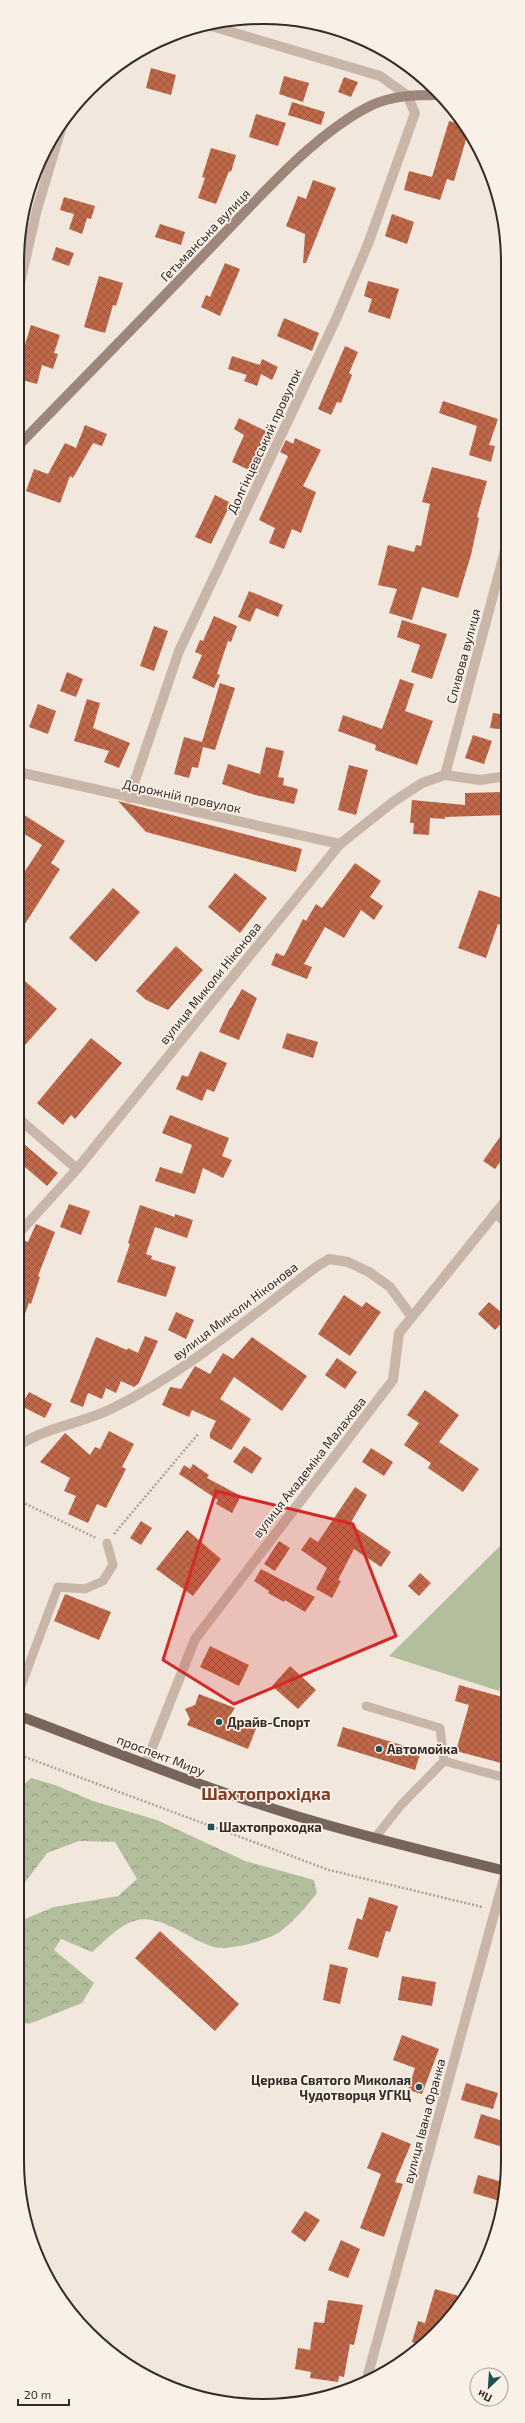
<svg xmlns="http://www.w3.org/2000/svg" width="525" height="2423" font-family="'Exo 2',sans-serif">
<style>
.grass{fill:#b3bf9c}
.forest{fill:url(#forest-crowns)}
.building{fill:url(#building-cross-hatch)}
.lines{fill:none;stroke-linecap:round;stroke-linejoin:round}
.path{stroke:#b4a193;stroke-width:2.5;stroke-dasharray:2 2;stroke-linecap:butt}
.lane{stroke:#c8b7a8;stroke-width:9}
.street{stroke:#c8b7a8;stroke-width:10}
.secondary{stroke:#9c877a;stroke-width:10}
.primary{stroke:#77645a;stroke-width:10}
.marked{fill:#d62828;fill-opacity:0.2;stroke:#d62828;stroke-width:3;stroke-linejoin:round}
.poi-dot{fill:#205155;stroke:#f9f1e8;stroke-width:1.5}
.labels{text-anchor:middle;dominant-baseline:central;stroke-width:3.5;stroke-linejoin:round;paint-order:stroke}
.street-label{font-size:13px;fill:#352c28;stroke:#f9f1e8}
.poi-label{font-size:13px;font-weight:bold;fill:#352c28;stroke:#f9f1e8;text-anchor:start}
.district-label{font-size:17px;font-weight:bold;fill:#813c25;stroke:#f9f1e8}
.rim{fill:none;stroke:#352c28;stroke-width:2}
</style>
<defs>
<pattern id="forest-crowns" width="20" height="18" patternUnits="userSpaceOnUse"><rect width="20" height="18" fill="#b3bf9c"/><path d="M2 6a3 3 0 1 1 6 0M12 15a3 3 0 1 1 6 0" fill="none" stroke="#929b7f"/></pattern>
<pattern id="building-cross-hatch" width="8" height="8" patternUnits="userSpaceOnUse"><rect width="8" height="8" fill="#c0694a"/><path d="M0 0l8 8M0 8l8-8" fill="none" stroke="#9d573e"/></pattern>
</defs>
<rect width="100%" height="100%" fill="#f1e7dc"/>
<path class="grass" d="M506 1540V1656L499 1691 389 1656Z"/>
<path class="forest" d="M31 1778 55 1785 93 1801 157 1820 245 1861 314 1880 317 1893C306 1907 295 1920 281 1931 270 1940 228 1951 214 1947 191 1941 159 1912 134 1921 118 1926 104 1942 92 1952L61 1939 54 1950 94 1983 82 2003 29 2024 17 2021V1924L25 1919 54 1907 118 1896 137 1879 115 1842 79 1841 47 1853 17 1893V1790Z"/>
<path class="building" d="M151 68 176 75 171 95 146 88Z
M284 76 309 83 303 102 279 94Z
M344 77 358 82 351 97 338 92Z
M292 102 325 112 321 125 288 115Z
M256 114 286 123 278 146 249 137Z
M449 121 460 124 467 136 454 181 447 179 440 200 404 190 409 171 432 177Z
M211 148 236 155 231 172 229 171 216 204 198 198 205 178 202 177Z
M313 180 336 188 306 263H303L305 234 286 226 298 196 306 199Z
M64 197 95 206 91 219 87 218 82 234 69 229 74 214 60 210Z
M392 214 414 222 407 244 385 236Z
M160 224 185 232 181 245 155 237Z
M56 247 74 253 69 266 52 260Z
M225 263 240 269 220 316 201 307 206 295 210 297Z
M99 276 123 283 116 306 113 305 105 333 84 327Z
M368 281 399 289 390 319 368 312 372 299 364 296Z
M284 318 319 333 312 351 277 336Z
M31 325 60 335 54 353 58 354 53 369 42 365 37 384 19 379V364Z
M345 346 358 352 349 373 352 375 341 403 337 402 331 415 318 409Z
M232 356 260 365 262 359 278 367 272 380 261 374 257 386 244 381 247 375 228 369Z
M443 401 498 419 489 445 495 446 491 462 469 455 477 426 439 413Z
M239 418 274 435 269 446 262 443 249 470 232 462 244 435 234 429Z
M85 425 107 434 102 446 93 443 73 478 70 476 60 503 26 491 34 469 48 474 65 443 76 448Z
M295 438 321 450 303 486 316 492 301 533 292 529 284 549 269 543 275 528 259 520 288 456 280 452 286 440 293 444Z
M432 467 487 481 477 517 479 518 471 555 458 598 422 587 412 620 389 613 397 589 378 585 388 545 414 552 416 545 421 546 430 504 422 502Z
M215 495 231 503 211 544 195 537Z
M249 591 283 605 278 617 256 608 250 622 238 617Z
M214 616 237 626 231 642 228 641 217 674 220 675 214 688 192 678 202 655 195 652 200 640 203 641Z
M402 620 447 634 432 679 411 672 420 645 397 637Z
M154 626 168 631 154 671 140 666Z
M67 672 83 679 76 697 60 691Z
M400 679 414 684 405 711 433 721 417 765 375 750 376 745 338 731 343 715 382 729Z
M220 683 235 688 215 750 203 747 198 768 192 767 189 778 174 774 184 737 202 742Z
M87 699 100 703 93 728 130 743 119 768 104 762 109 751 74 741Z
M38 704 56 711 48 734 29 727Z
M493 713 507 715V730L490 728Z
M473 735 492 741 484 764 465 758Z
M266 747 284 751 278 777 284 778 283 785 298 789 294 804 255 795 222 784 228 764 260 774Z
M349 765 368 770 356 815 338 810Z
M504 792 505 815 445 817V819L430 818 429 835 413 834 414 823H410L412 800 465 805V793Z
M118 801 302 849 296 872 146 832Z
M18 811 65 841 51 863 60 869 18 935V882L42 845 18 830Z
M355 863 381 881 370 897 383 906 374 920 361 910 344 938 325 927 304 964 312 967 307 979 271 965 276 953 284 956 303 919 306 921 316 904 322 908Z
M235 873 267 898 240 933 208 907Z
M113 888 140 912 96 962 69 938Z
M479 890 507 900V927L498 924 486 958 458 948Z
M176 946 203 970 168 1010 146 1000 136 991Z
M18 975 57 1009 18 1053Z
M242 989 257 998 239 1040 219 1032 230 1008H231Z
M287 1033 318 1042 313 1058 282 1048Z
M91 1038 122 1063 75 1119 71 1115 63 1125 37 1103Z
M200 1051 227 1063 214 1092 207 1089 202 1101 176 1089 182 1075 188 1077Z
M170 1115 229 1138 222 1156 232 1160 223 1178 203 1168 195 1194 155 1181 160 1167 182 1174 192 1145 162 1133Z
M507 1127V1153L495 1169 483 1161Z
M18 1139 58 1173 47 1186 18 1161Z
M69 1204 90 1211 81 1235 60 1227Z
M140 1205 175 1217V1214L193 1220 187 1238 155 1227 146 1254 152 1256 151 1259 176 1267 166 1297 117 1282 130 1244 128 1243Z
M36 1224 55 1232 38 1276 40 1277 31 1304 29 1303 19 1330 18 1253 23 1240 28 1242Z
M344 1295 362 1307 366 1302 381 1312 350 1356 318 1334Z
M489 1302 507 1317 495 1330 478 1314Z
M176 1312 194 1320 186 1339 168 1330Z
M145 1336 158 1341 139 1383 134 1387 121 1381 116 1393 106 1388 102 1399 88 1393 83 1407 70 1402 96 1337 127 1350 128 1348 138 1353Z
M252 1337 307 1376 282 1411 234 1377 220 1399 251 1419 231 1450 210 1438V1433L216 1421 192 1410 189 1417 162 1405 170 1387 181 1389 195 1366 210 1374 223 1353 233 1359Z
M337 1358 357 1372 345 1389 325 1375Z
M425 1390 459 1415 439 1442 479 1469 463 1492 428 1468 431 1463 404 1445 419 1423 407 1415Z
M29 1392 52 1404 45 1418 21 1406Z
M109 1431 134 1444 122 1467 126 1469 106 1508 97 1504 88 1523 68 1514 76 1496 64 1491 70 1478 40 1462 65 1433 90 1455 95 1447 100 1449Z
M244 1446 262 1458 252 1474 233 1462Z
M371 1448 393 1462 384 1476 362 1462Z
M193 1464 209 1475 207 1478 241 1496 232 1513 216 1504 218 1500 179 1474 184 1465 190 1469Z
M355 1487 367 1495 350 1524 391 1552 381 1567 354 1549 338 1580 341 1581 332 1598 316 1589 327 1568 301 1550 310 1537 318 1542Z
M141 1521 152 1528 141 1545 130 1538Z
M187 1530 221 1559 193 1596 156 1569Z
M279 1541 290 1548 275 1571 264 1564Z
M261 1569 315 1597 305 1612 285 1600 284 1602 268 1593 269 1591 254 1581Z
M420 1573 431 1583 419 1596 408 1586Z
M65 1594 111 1612 99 1640 54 1621Z
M210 1646 249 1665 239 1686 200 1667Z
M290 1666 316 1690 298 1709 272 1686Z
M459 1685 506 1698V1710L500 1732 506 1734V1744L501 1763 456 1751 469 1705 455 1701Z
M199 1694 235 1708 229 1717 237 1723 241 1719 257 1726 248 1749 187 1725 190 1719 185 1709 195 1705Z
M343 1727 421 1751 415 1770 337 1746Z
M369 1897 398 1906 390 1932 386 1931 378 1958 348 1949 357 1918 362 1920Z
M160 1931 239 2004 215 2031 135 1958Z
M330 1964 348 1968 340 2004 323 2000Z
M402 1976 436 1982 432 2006 398 2000Z
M402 2035 439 2049 422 2094 408 2090 415 2068 393 2060Z
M466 2083 498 2093 493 2109 461 2100Z
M481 2114 506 2122V2148L474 2138Z
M382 2132 411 2144 395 2182 403 2184 384 2237 360 2228 381 2174 367 2168Z
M478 2175 506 2183 503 2202 473 2193Z
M305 2211 320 2220 305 2242 291 2232Z
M341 2240 360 2249 348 2278 328 2270Z
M435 2289 462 2297 424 2345 418 2349 419 2344 412 2342 418 2321 425 2323Z
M328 2300 363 2305 354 2345 350 2344 344 2377 339 2376 338 2382 310 2378 311 2372 295 2369 298 2348 310 2350 314 2322 324 2323Z"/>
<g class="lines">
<path class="path" d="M18 1500 96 1538
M114 1534 199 1433
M17 1754 329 1870 482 1907"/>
<path class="lane" d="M18 1694 58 1587 85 1589 103 1581 113 1565 107 1543
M366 1706 440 1728 444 1761
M374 1839 401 1805 444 1761 506 1778"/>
<path class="street" d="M19 288 37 209 62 126
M18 772 340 844
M445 775 507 543
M129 798 179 651 337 317 368 244 415 113 407 95 380 76 208 25
M18 1118 77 1169
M495 1213 507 1223
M18 1234 77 1169 340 844 393 802 422 783 445 775 480 780 507 776
M18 1446C46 1427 80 1424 111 1409 186 1372 250 1317 316 1267L329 1259 348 1262 369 1272 390 1287 412 1317
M146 1763 195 1639 393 1380 399 1333 507 1199
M367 2378 506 1871"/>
<path class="secondary" d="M19 445C85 377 151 310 216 242 260 197 314 134 370 106 392 95 416 95 440 95"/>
<path class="primary" d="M17 1715C108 1749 198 1786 290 1814 361 1836 434 1853 506 1871"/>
</g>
<path class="marked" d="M216 1491 353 1524 396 1636 234 1704 163 1660Z"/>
<g class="poi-dot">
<circle cx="219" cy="1722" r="4"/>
<circle cx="379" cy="1749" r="4"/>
<rect x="207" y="1823" width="8" height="8" rx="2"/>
<circle cx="419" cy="2087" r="4"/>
</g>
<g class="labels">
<g class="street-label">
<text transform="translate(205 235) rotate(-46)">Гетьманська вулиця</text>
<text transform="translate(264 441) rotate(-65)">Долгінцевський провулок</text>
<text transform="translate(463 656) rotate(-75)">Сливова вулиця</text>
<text transform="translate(182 796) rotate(12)">Дорожній провулок</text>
<text transform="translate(210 983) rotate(-51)">вулиця Миколи Ніконова</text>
<text transform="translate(235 1311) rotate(-37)">вулиця Миколи Ніконова</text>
<text transform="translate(309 1467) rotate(-52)">вулиця Академіка Малахова</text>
<text transform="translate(161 1755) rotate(21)">проспект Миру</text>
<text transform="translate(424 2121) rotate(-75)">вулиця Івана Франка</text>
</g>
<g class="poi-label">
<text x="227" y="1722">Драйв-Спорт</text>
<text x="387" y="1749">Автомойка</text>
<text x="219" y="1827">Шахтопроходка</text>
<text x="411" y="2080" text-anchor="end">Церква Святого Миколая<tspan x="411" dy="15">Чудотворця УГКЦ</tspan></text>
</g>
<g class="district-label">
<text x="266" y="1793">Шахтопрохідка</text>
</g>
</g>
<path d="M0 0H525V2423H0ZM262 24H263A238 238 0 0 1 501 262V2161A238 238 0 0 1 263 2399H262A238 238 0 0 1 24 2161V262A238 238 0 0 1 262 24Z" fill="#f9f1e8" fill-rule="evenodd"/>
<path class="rim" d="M262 24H263A238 238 0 0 1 501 262V2161A238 238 0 0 1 263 2399H262A238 238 0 0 1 24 2161V262A238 238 0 0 1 262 24Z"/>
<g transform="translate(489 2387) rotate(205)"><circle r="19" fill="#f9f1e8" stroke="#aba29b"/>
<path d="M0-3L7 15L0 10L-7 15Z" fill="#205155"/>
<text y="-6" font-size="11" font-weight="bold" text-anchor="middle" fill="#352c28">Пн</text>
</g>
<path d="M18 2399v6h51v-6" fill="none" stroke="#352c28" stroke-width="2"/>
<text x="24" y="2399" font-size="12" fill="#352c28" stroke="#f9f1e8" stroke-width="3" paint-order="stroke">20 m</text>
</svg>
